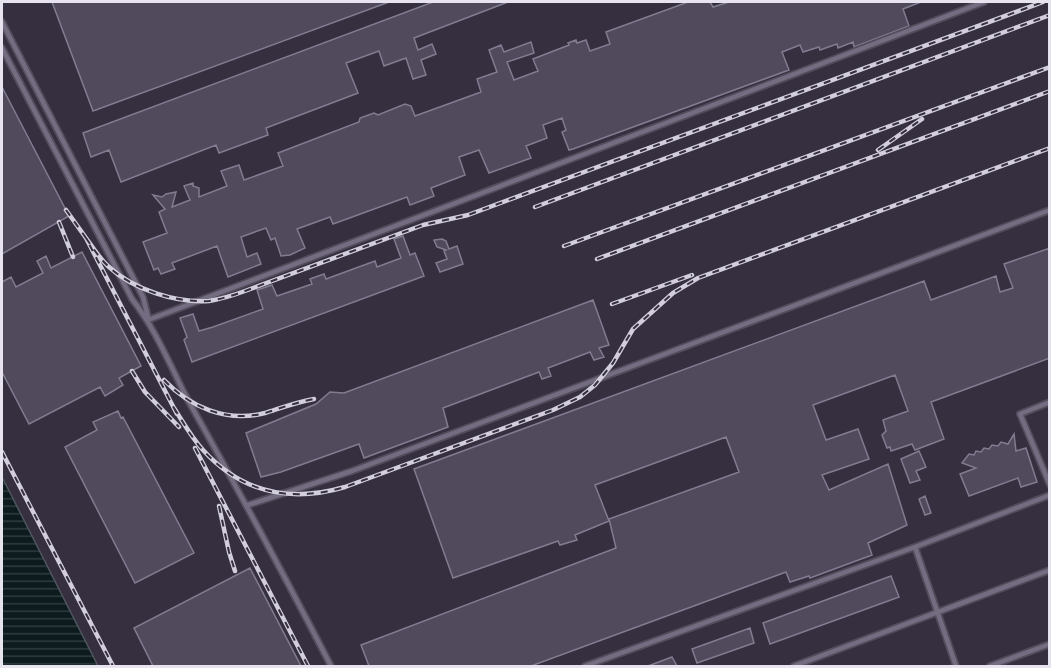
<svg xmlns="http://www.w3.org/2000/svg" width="1051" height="668" font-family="Karla,sans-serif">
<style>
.water{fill:url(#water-rules);stroke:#4e575d;stroke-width:1.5}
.building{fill:#514a5d;stroke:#827c90;stroke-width:1.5}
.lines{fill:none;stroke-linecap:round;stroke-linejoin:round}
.lane-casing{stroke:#524c5b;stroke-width:8}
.lane{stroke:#746d81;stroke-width:4.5}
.rail-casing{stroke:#d2cedb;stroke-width:4.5}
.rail{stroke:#352f40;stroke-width:2;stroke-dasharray:7;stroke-linecap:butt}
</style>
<defs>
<pattern id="water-rules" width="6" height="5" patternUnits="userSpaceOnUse" patternTransform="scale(1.5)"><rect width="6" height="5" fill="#0d1b1e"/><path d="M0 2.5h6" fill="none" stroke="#303c3f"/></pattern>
</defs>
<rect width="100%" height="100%" fill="#352f40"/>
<path class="water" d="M2 477 98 666H2Z"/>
<path class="building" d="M52 2H389L93 111Z
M433 2H508L414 38 418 50 432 44 436 54 421 60 426 75 413 79 406 58 384 66 379 51 346 63 358 93 266 128 268 135 219 153 216 145 121 182 109 150 91 157 83 133Z
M688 2H710L713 7 729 2H921L903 9 909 26 854 47 853 42 838 48 837 44 820 50 819 47 803 52 800 45 782 52 789 70 573 149 569 150 562 132 566 130 562 118 543 125 547 138 526 146 531 158 489 173 479 150 459 157 465 175 431 188 434 196 410 205 407 197 333 224 330 217 297 229 305 248 290 255 281 256 275 238 271 240 266 228 241 237 247 257 257 253 261 264 228 277 217 246 172 263 175 269 161 274 158 268 154 270 143 242 167 233 159 212 165 209 153 195 162 197 166 194 176 192 172 207 190 200 184 186 193 183V186L199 188V197L227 186 221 171 239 165 244 180 283 166 278 153 359 122 360 118 374 113 378 115 405 104 411 106 415 116 481 92 477 79 497 72 489 50 501 45 504 52 531 42 534 53 507 62 514 80 538 71 533 59 569 45 568 43 576 40 577 43 586 40 590 51 610 44 606 32Z
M2 87 69 216 2 254Z
M403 236 410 255 415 253 424 276 192 362 184 340 187 337 180 318 193 314 199 331 213 327 263 309 257 290 272 285 277 296 312 284 310 279 324 274 326 279 375 261 377 267 401 258 394 239Z
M442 239 446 241 449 249 457 246 463 264 440 272 436 263 447 259 444 251 446 250 437 247 434 240Z
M1050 248V358L931 402 944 439 915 450 912 444 891 451 890 447 887 448 882 435 886 431 883 420 908 411 895 375 813 405 826 440 858 429 869 459 822 475 829 490 888 464 907 525 868 543 872 555 810 578 809 576 790 582 786 572 531 666H369L361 645 616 548 609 519 739 472 726 437 595 485 609 521 575 535 577 540 560 545 558 541 453 578 414 469 924 281 931 300 996 276 1000 292 1013 288 1004 264Z
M82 252 141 366 119 378 123 385 105 396 100 387 29 424 2 372V282L11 277 16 287 43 273 37 261 46 256 51 268Z
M593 300 609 345 599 348 604 357 594 360 590 352 548 368 551 376 542 379 539 372 443 408 448 427 364 458 359 444 281 472 261 477 246 433 316 404 330 392 344 393Z
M118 411 121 418 123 417 194 553 135 583 65 447 97 430 93 422Z
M1014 434 1016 451 1026 448 1037 482 1021 487 1018 478 969 496 960 474 976 468 962 463 969 454 974 455 976 451 981 452 984 448 989 449 992 445 998 446 1001 442 1008 444Z
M919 451 926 467 916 471 920 480 910 483 901 459Z
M925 496 931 513 925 515 919 499Z
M250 568 301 666H153L134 628Z
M891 576 899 597 770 644 763 623Z
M750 628 754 643 697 663 692 649Z
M672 657 677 666H648Z"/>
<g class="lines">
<g class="lane-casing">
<path id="lane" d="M2 22 143 297 148 317
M2 48 132 299C157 331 170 366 189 402 238 489 285 577 331 666
M148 320 984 2
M1050 402 1020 414 1050 485
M248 505 352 471 1050 210
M915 547 956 666
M585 666 915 547 1050 495
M794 666 1050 570
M990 666 1050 644"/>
</g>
<use href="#lane" class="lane"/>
<g class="rail-casing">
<path id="rail" d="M878 150 922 119
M535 207 1050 15
M66 210 86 238 177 414
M59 222 73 257
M86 238C93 248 100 259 109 267 134 290 176 303 209 301 222 299 234 295 245 291L423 225 468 215 1043 2
M564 246 1050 67
M597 259 1050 91
M612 304 692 275
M132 371 145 392 179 427
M164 380C190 407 226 423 265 413 281 408 297 402 314 399
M174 408C183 422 191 437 203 450 242 493 290 503 345 487L553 410 580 397 595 385 613 363 633 329 673 293 698 278 1050 148
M195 448 308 666
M2 452 113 666
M219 506 229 552 235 571"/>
</g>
<use href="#rail" class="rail"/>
</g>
<rect width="1051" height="668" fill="none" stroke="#e7e3ef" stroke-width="6"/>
</svg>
